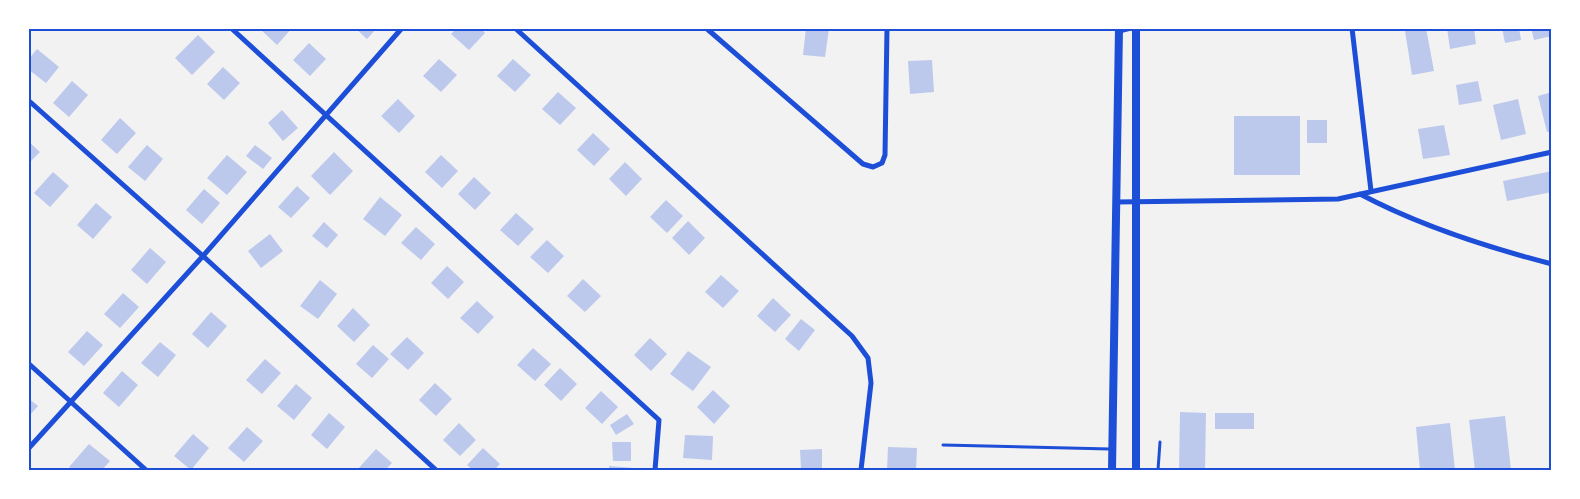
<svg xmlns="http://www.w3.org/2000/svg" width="1580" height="499" font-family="Arial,sans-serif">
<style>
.building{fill:#bdc9ec}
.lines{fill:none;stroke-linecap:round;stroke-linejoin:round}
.service{stroke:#1d4ed8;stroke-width:3}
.minor{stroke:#1d4ed8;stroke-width:5}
.secondary{stroke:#1d4ed8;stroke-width:8}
.neatline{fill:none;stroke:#1d4ed8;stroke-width:2}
</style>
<rect width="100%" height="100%" fill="#f2f2f2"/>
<path class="building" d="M259 28H292L277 45Z
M355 28H377L367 39Z
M457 28H480L485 33 469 50 451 34Z
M806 28 829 29 825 57 803 55Z
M1422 28H1426L1434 71 1412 75 1405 31Z
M1447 28H1474L1476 44 1450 49Z
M1502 28H1519L1521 40 1505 43Z
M1531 28H1552V36L1534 40Z
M198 35 215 52 192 75 175 58Z
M309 43 326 59 310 76 293 60Z
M37 49 59 67 46 83 28 69V60Z
M439 59 457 75 441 92 423 76Z
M513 59 531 75 515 92 497 76Z
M932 60 934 92 910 94 908 61Z
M223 67 240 83 224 100 207 84Z
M72 81 88 95 69 117 53 103Z
M1478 81 1482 101 1459 105 1456 85Z
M558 92 576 108 560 125 542 109Z
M1552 92V131L1547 132 1538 96Z
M398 99 415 116 399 133 381 116Z
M1518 99 1526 134 1501 140 1493 105Z
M282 110 298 128 283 141 268 123Z
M1234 116H1300V175H1234Z
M120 118 136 133 117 154 101 140Z
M1307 120H1327V143H1307Z
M1444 125 1450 155 1423 159 1418 129Z
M593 133 610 149 594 166 577 150Z
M28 141 40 152 28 164Z
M147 145 163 159 145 181 128 167Z
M255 145 272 158 263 169 246 156Z
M334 152 353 171 330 195 311 176Z
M227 155 247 172 227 195 207 178Z
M441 155 458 171 442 188 425 172Z
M625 162 642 179 626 196 609 179Z
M1552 171V192L1507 201 1503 181Z
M53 172 69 186 50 207 34 193Z
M474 177 491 193 475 210 458 194Z
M297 186 310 198 291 218 278 207Z
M204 189 220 203 202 224 186 210Z
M380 197 402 215 385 236 363 219Z
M666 200 683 216 667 233 650 217Z
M96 203 112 217 93 239 77 225Z
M516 213 534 229 518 246 500 230Z
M688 221 705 238 689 255 672 238Z
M324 222 338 235 327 248 312 236Z
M416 227 435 244 421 260 401 243Z
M270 234 283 251 261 268 248 251Z
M547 240 564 256 548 273 530 257Z
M150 248 166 262 147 284 131 270Z
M447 266 464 282 448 299 431 283Z
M721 275 739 291 723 308 705 292Z
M583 279 601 296 585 312 567 296Z
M320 280 337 294 318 319 300 306Z
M123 293 139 307 120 328 104 314Z
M773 298 791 315 775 332 757 316Z
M477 301 494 317 478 334 460 318Z
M353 308 370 325 354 342 337 326Z
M211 312 227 326 208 348 192 334Z
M801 319 815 330 799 351 785 339Z
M87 331 103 345 84 366 68 352Z
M407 337 424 353 408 370 390 354Z
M650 338 667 354 651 371 634 355Z
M160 342 176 355 158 377 141 363Z
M373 345 389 359 372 378 356 364Z
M533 348 551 364 535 381 517 365Z
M688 351 711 367 693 391 670 374Z
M265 359 281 373 262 394 246 380Z
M560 368 577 384 561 401 544 385Z
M122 371 138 385 119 407 103 393Z
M435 383 452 399 436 416 419 400Z
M296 384 312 398 294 420 277 406Z
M713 390 730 406 714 424 697 407Z
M601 391 618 407 602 424 585 408Z
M28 398 38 406 28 417Z
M1180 412 1206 413 1205 470H1179Z
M329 413 345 427 327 449 311 435Z
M1215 413H1254V429H1215Z
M627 414 634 424 616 435 610 425Z
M1505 416 1511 470H1475L1469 420Z
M459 423 476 440 460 456 443 440Z
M1450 423 1455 470H1420L1416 427Z
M247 427 263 441 244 462 228 448Z
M193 434 209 448 191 470 174 456Z
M685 435 713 436 712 460 683 458Z
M612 442H631V461H613Z
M89 444 110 461 102 470H73L69 467Z
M888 447 917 448 916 470H887Z
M483 448 500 464 494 470H473L467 465Z
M376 449 392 463 385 470H357Z
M822 449V468L801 469 800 450Z
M609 466 634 468V470H609Z"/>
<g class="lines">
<path class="service" d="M943 445 1110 449
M1158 470 1160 442"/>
<path class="minor" d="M231 28 659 420 655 470
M515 28 852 336 868 358 871 383 861 470
M706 28 863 164 873 167 882 163 885 155 887 28
M1352 28 1371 191
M1119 31 1131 28
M28 100 203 256 436 470
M1360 194C1420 226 1486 247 1552 264
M1116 202 1338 199 1552 152
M28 363 146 470
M28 449 203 256 402 28"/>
<path class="secondary" d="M1112 470 1119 28
M1136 470V28"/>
</g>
<rect width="1580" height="499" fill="none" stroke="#ffffff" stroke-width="60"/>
<rect x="30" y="30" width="1520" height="439" class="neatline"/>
</svg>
